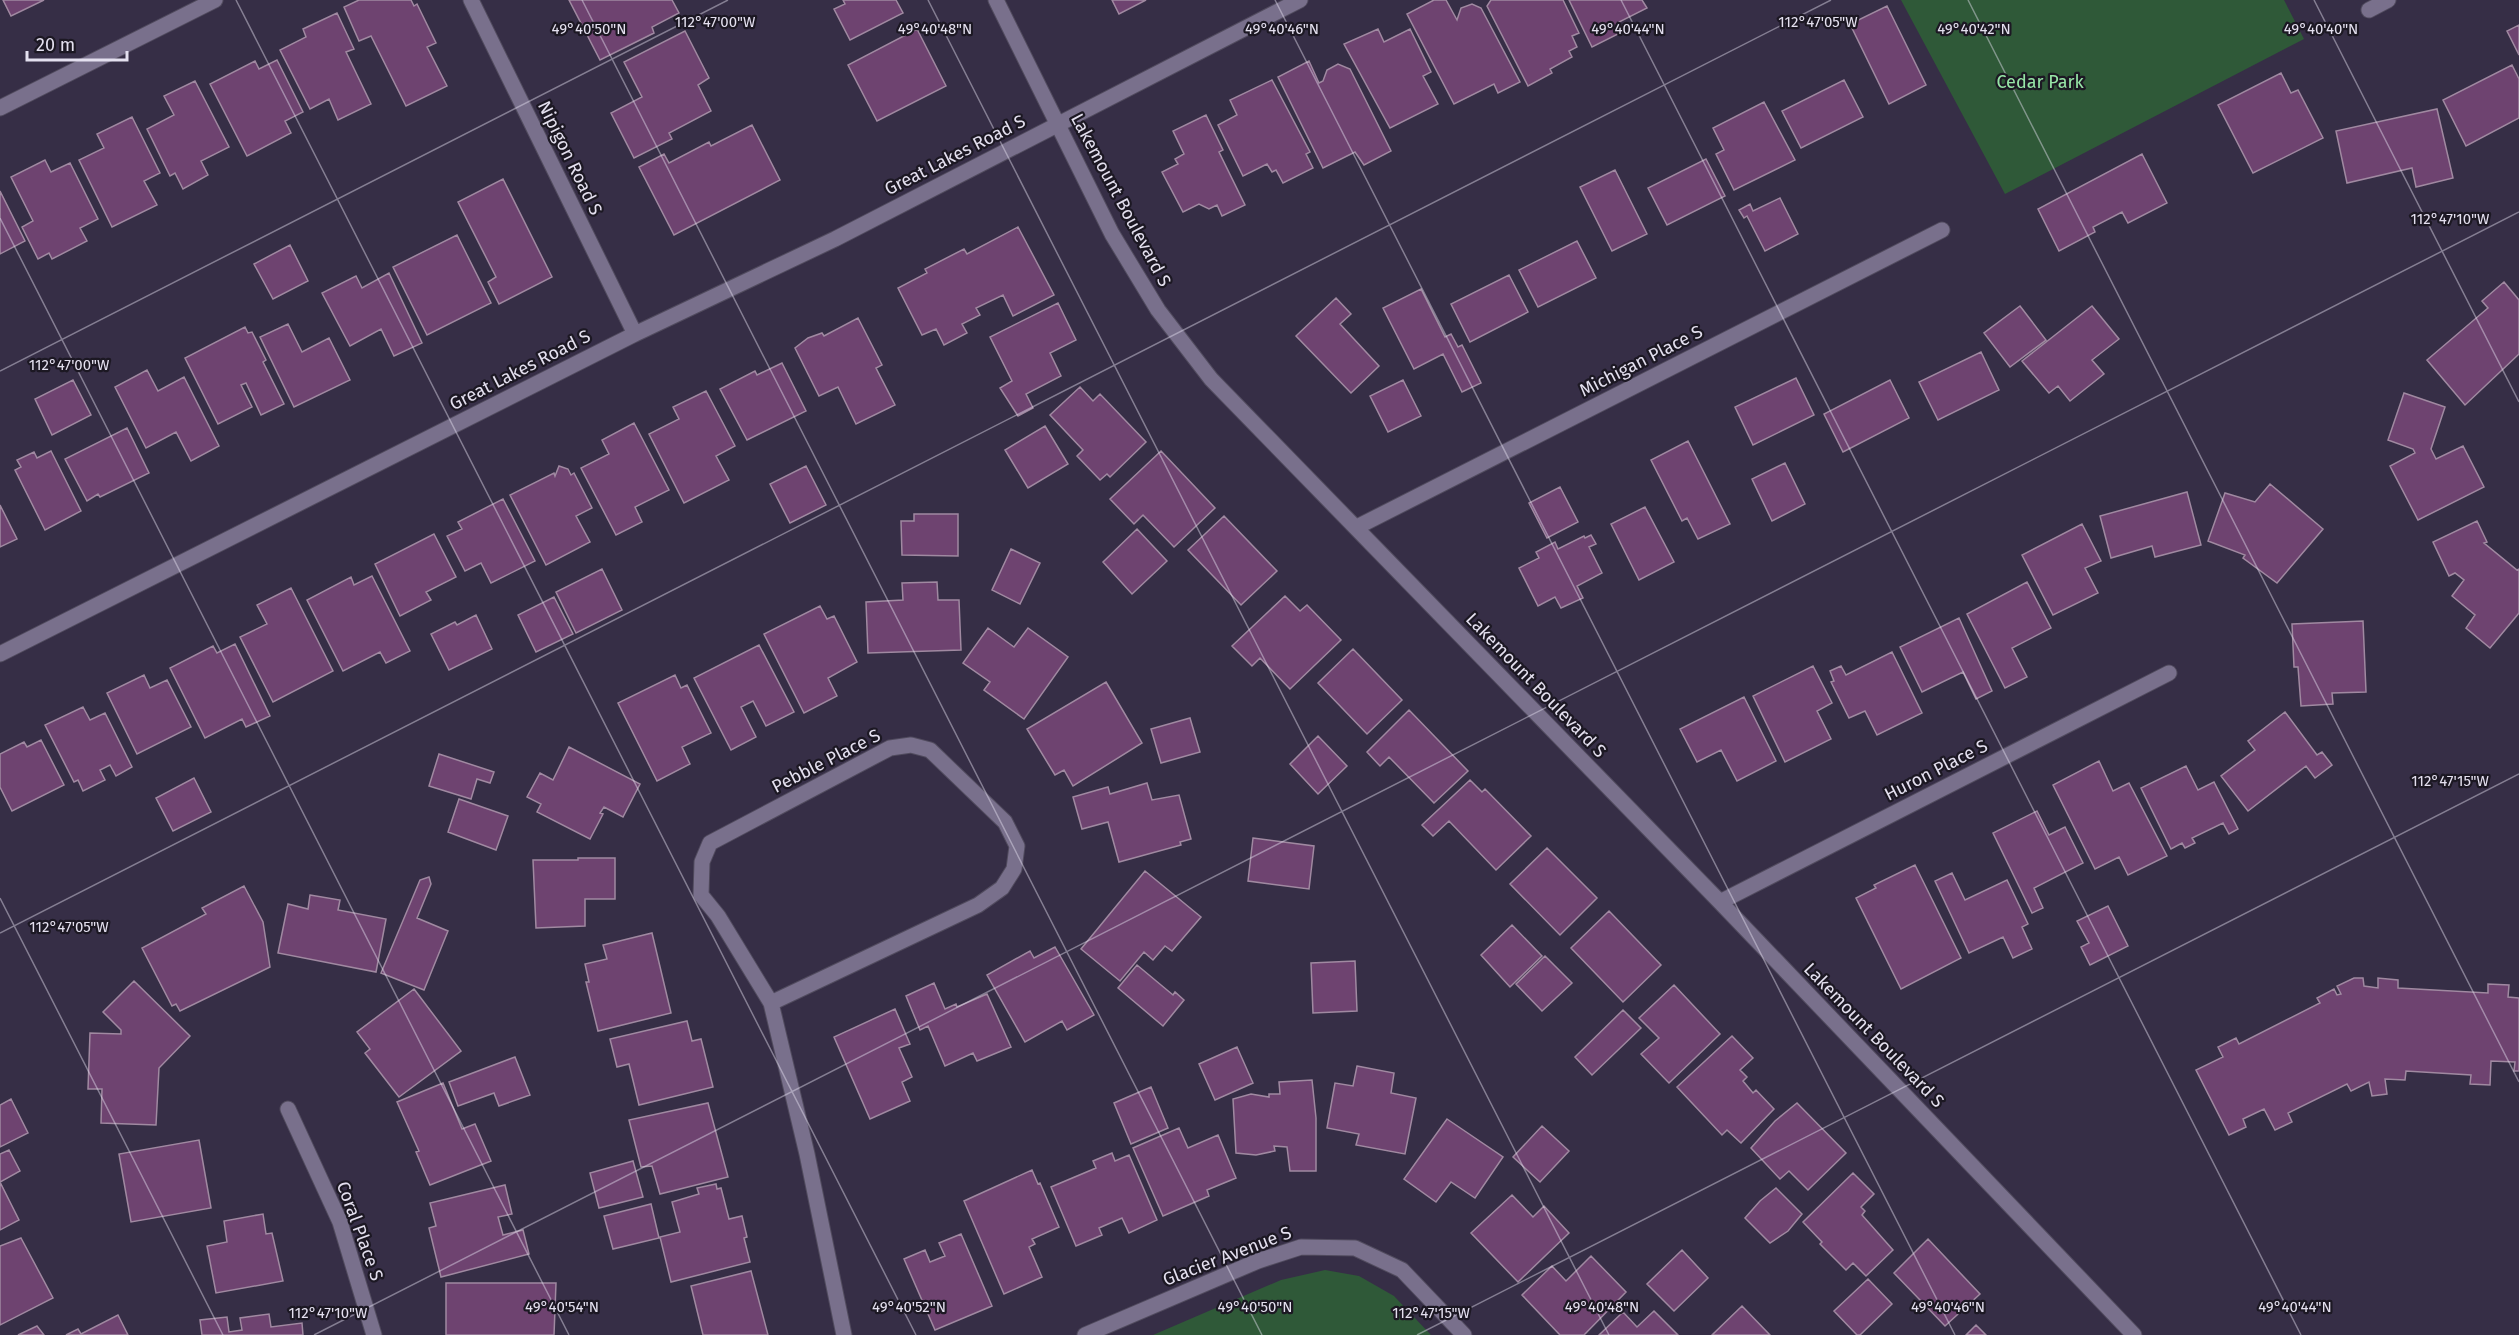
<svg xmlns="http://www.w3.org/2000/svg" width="2519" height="1335" font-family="'Fira Sans',sans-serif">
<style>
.green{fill:#2f5938}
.building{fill:#6e4370;stroke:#a089a1;stroke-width:1.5}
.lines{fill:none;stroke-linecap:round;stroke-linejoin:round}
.minor-casing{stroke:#514b5e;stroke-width:17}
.minor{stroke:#79708c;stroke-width:15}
.ticks{fill:none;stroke:#e4e0ef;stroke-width:1.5;stroke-opacity:0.45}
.labels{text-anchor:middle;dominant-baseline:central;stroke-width:4.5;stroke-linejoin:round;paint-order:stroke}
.park-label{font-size:18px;fill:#97e6a7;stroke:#1c1823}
.street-label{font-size:18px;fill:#e4e0ef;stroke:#1c1823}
.ticks-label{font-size:15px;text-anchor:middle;fill:#e4e0ef;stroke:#1c1823;stroke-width:4.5;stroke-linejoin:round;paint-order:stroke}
</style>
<rect width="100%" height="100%" fill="#362e46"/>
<path class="green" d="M1901 0H2284L2304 39 2005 194Z
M1325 1270 1359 1276 1394 1296 1431 1335H1153L1281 1280Z"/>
<path class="building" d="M3 0H44L11 16Z
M359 0H411L414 6 417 4 436 43 427 47 447 86 406 106 371 36 359 41 344 7Z
M569 0H672L679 13 652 27 654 33 600 60Z
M843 0H896L903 13 850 40 834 9 845 4Z
M1112 0H1146L1119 14Z
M1434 0H1446L1457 20 1461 8 1472 4 1481 8 1520 82 1498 93 1494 84 1454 104 1407 14Z
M1491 0H1563L1579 33 1572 36 1577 47 1569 51 1572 57 1550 69 1552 73 1528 86 1487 6Z
M1569 0H1642L1647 8 1617 23 1622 32 1592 47Z
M1887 6 1926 85 1889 104 1850 24Z
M337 13 354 49 346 52 371 104 338 120 329 99 310 109 280 50 306 37 303 29Z
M2519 25V55L2507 31Z
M917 29 946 86 877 121 848 65Z
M1378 29 1384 42 1410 29 1431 72 1423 76 1438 104 1390 128 1344 44Z
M685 31 709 78 698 85 711 111 669 133 672 139 634 158 611 113 642 97 624 62Z
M277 60 303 112 285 121 291 133 247 156 210 84 255 61 259 69Z
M1309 61 1319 83 1323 81 1327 70 1338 64 1350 69 1391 151 1364 165 1355 152 1323 168 1278 77Z
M2512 65 2519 79V118L2466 146 2443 100Z
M2281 73 2291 93 2298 90 2323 138 2253 173 2218 105Z
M1272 80 1310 152 1306 154 1313 168 1283 183 1276 170 1272 172 1267 164 1243 176 1218 125 1237 115 1230 100Z
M1844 80 1863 117 1801 148 1782 111Z
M195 81 229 147 201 161 208 175 183 189 175 173 170 176 147 129 174 115 164 96Z
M1764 102 1795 160 1734 190 1716 154 1724 150 1713 128Z
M2437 109 2453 178 2416 187 2412 168 2347 183 2336 131Z
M1206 115 1223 150 1219 152 1245 205 1222 216 1217 205 1209 209 1199 204 1183 212 1162 172 1178 164 1175 159 1184 154 1173 131Z
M132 117 160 173 144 181 157 205 112 227 79 160 104 148 97 134Z
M752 125 780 180 674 235 639 167 664 154 669 163 709 142 711 146Z
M2142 154 2167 203 2128 223 2122 212 2093 227 2095 232 2059 251 2038 209Z
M1706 159 1725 196 1667 225 1648 188Z
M45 160 51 172 70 163 98 219 80 228 87 241 52 259 49 253 38 259 22 227 33 221 11 177Z
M1615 170 1647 234 1612 251 1580 187Z
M503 179 552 277 499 304 488 282 496 277 458 202Z
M0 191 25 241 0 254Z
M1780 198 1798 234 1765 251 1747 216 1744 218 1739 210 1750 204 1753 211Z
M1018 227 1054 295 1013 316 1003 295 976 308 980 315 962 324 967 333 944 345 936 329 922 335 898 288 927 273 925 269 964 249 967 254Z
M457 235 491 303 427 335 393 267Z
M1577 241 1596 278 1538 307 1519 270Z
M290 245 308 281 273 299 254 264Z
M389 273 422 343 394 356 381 329 350 346 322 293 356 276 362 288Z
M1509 275 1528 312 1470 342 1451 304Z
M2504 282 2519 300V354L2465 405 2427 360 2488 308 2482 301Z
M1421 289 1445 337 1451 334 1458 347 1462 345 1481 383 1462 392 1443 354 1414 369 1383 308Z
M1336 298 1351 314 1340 324 1379 366 1351 393 1296 336Z
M1058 303 1076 340 1050 353 1061 376 1026 394 1033 408 1018 416 1000 388 1012 381 990 337Z
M2020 306 2046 340 2010 367 1984 333Z
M2092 306 2119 339 2092 360 2104 374 2070 401 2058 386 2049 393 2022 361Z
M858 318 882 365 876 368 895 405 856 424 838 387 819 396 795 348 808 338 822 333 824 336Z
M288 324 302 352 329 338 350 380 294 407 260 337Z
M245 327 248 333 252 332 266 360 263 362 284 404 261 415 246 383 241 385 252 407 218 424 185 358Z
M1981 352 1999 390 1938 420 1919 382Z
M782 363 806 411 747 440 720 389 755 371 757 375Z
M147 370 158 391 184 377 219 446 191 461 176 432 146 448 115 387Z
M1796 378 1814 415 1753 445 1735 407Z
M73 380 91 415 52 435 35 399Z
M1403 380 1421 416 1388 432 1370 396Z
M1890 380 1909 418 1843 452 1824 414Z
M1080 387 1093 401 1100 394 1146 442 1110 477 1107 474 1100 480 1077 456 1083 450 1050 415Z
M706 391 735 446 716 456 729 480 684 503 649 434 679 419 673 407Z
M2404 393 2445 407 2431 449 2436 459 2463 446 2484 487 2418 520 2390 466 2415 453 2413 449 2388 440Z
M634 423 669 490 635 507 642 522 616 535 581 468 609 454 602 440Z
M1045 426 1068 464 1028 488 1005 450Z
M127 428 149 473 100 497 98 494 87 501 65 459Z
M1688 441 1730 524 1698 539 1687 518 1682 521 1651 460Z
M51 451 81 511 45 530 15 470 21 467 17 460 34 452 37 458Z
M1161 451 1215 508 1174 547 1143 515 1134 524 1110 499Z
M1785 463 1805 504 1772 521 1752 479Z
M559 466 568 469 571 475 574 473 592 508 576 516 590 542 546 565 510 495 554 473 555 476Z
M806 466 826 505 790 523 770 484Z
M2270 484 2323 529 2277 583 2243 558 2245 555 2208 541 2225 493 2255 502Z
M1560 487 1578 522 1547 538 1529 503Z
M2187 492 2201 545 2155 557 2152 546 2111 558 2100 516Z
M503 499 535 561 491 583 481 563 465 571 447 536 462 529 458 522Z
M0 505 17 539 0 547Z
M1645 507 1674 562 1639 580 1611 524Z
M914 514H958V556L902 555 901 521H914Z
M1224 516 1277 571 1241 605 1188 550Z
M2477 521 2487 542 2484 543 2517 570 2519 569V613L2490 648 2466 628 2475 615 2452 596 2464 580 2455 573 2449 576 2433 542Z
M2082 524 2101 561 2085 568 2098 593 2053 615 2022 555Z
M1137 529 1167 561 1132 594 1103 562Z
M434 534 456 577 426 592 431 600 400 616 375 564Z
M1591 535 1596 544 1589 547 1602 573 1577 586 1583 598 1561 608 1555 597 1538 606 1519 568 1539 558 1536 552 1555 542 1558 549 1584 536 1585 538Z
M1011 549 1040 563 1020 604 992 590Z
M602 569 622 610 576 633 556 592Z
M372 576 410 651 386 663 380 652 343 671 307 600 351 577 354 585Z
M937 582 938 600H959L961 650 868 653 866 602 903 600 902 583Z
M2027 582 2051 628 2012 648 2027 677 2005 688 1967 614Z
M291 588 333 671 273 702 240 637 267 624 257 605Z
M1285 596 1300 611 1307 605 1341 640 1290 689 1260 658 1252 666 1232 646Z
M554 597 573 634 536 652 518 615Z
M820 606 827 619 834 616 857 662 828 678 837 696 804 713 764 634Z
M476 615 492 649 449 670 431 634 455 622 457 625Z
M1959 618 1992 691 1976 699 1963 672 1922 692 1900 647Z
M2363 621 2366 692 2332 693 2333 704 2301 706 2298 667H2294L2292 624Z
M988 628 1014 647 1028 628 1068 657 1024 719 984 690 990 682 963 663Z
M235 644 270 716 246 727 242 719 205 738 170 668 213 646 217 653Z
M759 645 794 712 766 726 753 701 741 707 756 737 731 750 694 678Z
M1353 649 1402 700 1367 734 1318 683Z
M1892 652 1922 713 1877 735 1865 711 1849 718 1831 682 1834 681 1830 671 1841 666 1846 675Z
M1813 666 1832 703 1817 711 1831 739 1785 762 1753 696Z
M144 675 150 688 167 680 191 727 137 754 107 693Z
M675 675 681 688 687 685 711 733 682 747 690 764 657 781 618 703Z
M1106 682 1142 743 1073 786 1064 770 1055 775 1027 729Z
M1744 697 1776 761 1737 781 1721 750 1697 762 1680 729Z
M83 707 90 720 105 713 132 767 116 776 110 765 100 770 105 780 83 791 78 780 74 782 45 725Z
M1409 710 1468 771 1434 803 1389 757 1380 766 1367 752Z
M2285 712 2317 755 2322 752 2332 765 2315 778 2306 766 2248 811 2221 776 2255 750 2248 741Z
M1190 718 1200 752 1161 763 1151 729Z
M1318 736 1347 766 1318 794 1290 764Z
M41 740 64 785 12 811 0 787V754L24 742 27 747Z
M569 747 640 784 623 817 604 807 600 813 603 814 590 839 537 812 541 804 527 797 540 773 553 780Z
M439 754 494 772 490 783 477 779 471 799 429 786Z
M2099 761 2113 791 2129 783 2167 856 2128 875 2119 857 2095 869 2053 785Z
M2186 766 2198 790 2214 782 2238 829 2229 834 2223 823 2192 838 2195 843 2185 848 2182 843 2171 849 2141 788Z
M194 778 211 812 173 831 156 798Z
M1470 780 1482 792 1485 789 1531 836 1496 870 1449 821 1433 836 1422 825Z
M1147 783 1152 800 1179 795 1191 839 1180 842 1181 845 1119 862 1108 822 1082 829 1073 797 1108 787 1110 794Z
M459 799 508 816 496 850 448 832Z
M2037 811 2049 835 2065 827 2083 863 2034 888 2043 908 2032 913 1993 833Z
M1253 838 1314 846 1309 889 1248 881Z
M1547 848 1597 898 1560 935 1510 884Z
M578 858H615V899H585V926L536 928 533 860H578Z
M1915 865 1961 958 1901 989 1856 898 1876 888 1874 885Z
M1145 871 1201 917 1172 951 1165 946 1153 960 1144 952 1120 981 1081 949Z
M1952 873 1965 900 2007 880 2028 924 2022 927 2032 949 2013 958 2003 937 1969 953 1935 881Z
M429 877 431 884 417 918 448 931 424 990 381 973 420 880Z
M244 886 263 922 270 967 180 1011 176 1004 172 1006 142 948 206 914 202 908Z
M310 895 340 900 338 910 386 919 376 972 278 953 288 904 308 909Z
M2108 906 2128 946 2090 965 2081 947 2089 943 2077 921Z
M1609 911 1661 965 1623 1002 1571 948Z
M1512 925 1542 956 1510 987 1481 955Z
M652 933 671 1013 598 1031 586 982H589L585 964 607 959 603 945Z
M1055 947 1094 1015 1067 1030 1062 1021 1025 1042 987 975 1030 951 1034 958Z
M1545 956 1572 983 1542 1011 1516 984Z
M1355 961 1357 1011 1313 1013 1311 963Z
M1137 965 1173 995 1175 992 1184 1000 1163 1026 1118 988Z
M2354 978H2363L2364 986 2378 988V978L2398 980V988L2488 993V984L2509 985 2508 997 2519 998V1071H2514L2515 1062 2491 1061 2490 1085 2470 1084 2471 1075 2406 1071 2405 1080 2385 1079 2387 1094 2372 1096 2369 1082 2351 1091 2347 1084 2288 1113 2292 1122 2275 1130 2264 1109 2243 1119 2246 1127 2229 1135 2196 1070 2223 1057 2218 1047 2236 1038 2239 1044 2320 1003 2317 998 2334 989 2337 995 2341 994 2337 986Z
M134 981 190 1036 159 1068 156 1125 101 1123 102 1089H88L90 1033 121 1034V1030L103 1012Z
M934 983 945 1009 956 1004 957 1007 987 994 1011 1047 977 1061 973 1053 945 1066 928 1026 920 1030 906 996Z
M1674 985 1720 1034 1669 1083 1641 1054 1659 1038 1639 1018Z
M414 989 461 1051 399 1097 365 1053 370 1049 357 1032Z
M895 1009 910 1044 899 1048 912 1077 902 1082 910 1101 870 1119 834 1037Z
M1623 1010 1641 1028 1592 1075 1575 1057Z
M687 1021 692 1041 701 1039 713 1087 639 1105 629 1064 617 1067 610 1039Z
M1732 1036 1753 1058 1740 1070 1747 1077 1743 1081 1753 1093 1756 1090 1774 1109 1741 1143 1727 1130 1722 1135 1677 1087Z
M1237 1047 1253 1083 1215 1100 1199 1064Z
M515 1057 530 1095 499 1106 494 1093 458 1106 449 1082Z
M1357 1066 1394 1073 1391 1093 1416 1098 1405 1154 1356 1145 1359 1134 1327 1128 1335 1083 1353 1086Z
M1312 1080 1316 1118V1171H1290L1287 1147 1274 1146 1275 1151 1256 1155 1236 1153 1233 1099 1251 1094 1269 1097V1094H1280L1279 1082Z
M443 1083 462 1129 475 1124 491 1161 430 1185 416 1152 419 1151 397 1102Z
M1151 1087 1168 1128 1131 1144 1114 1103Z
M11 1099 28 1133 0 1147V1105Z
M708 1103 728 1177 660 1194 652 1166 641 1167 629 1120Z
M1797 1103 1846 1153 1808 1190 1789 1171 1780 1179 1751 1148 1775 1121Z
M1447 1119 1503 1157 1475 1198 1451 1182 1436 1202 1404 1179Z
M1542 1126 1569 1151 1540 1182 1513 1157Z
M1179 1128 1188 1148 1218 1135 1236 1178 1207 1190 1209 1196 1163 1216 1133 1148Z
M199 1140 211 1208 131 1222 119 1154Z
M9 1150 20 1171 0 1182 19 1220 0 1230V1154Z
M1112 1153 1115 1161 1129 1155 1157 1220 1129 1233 1122 1218 1099 1228 1102 1235 1076 1246 1051 1187 1096 1168 1093 1161Z
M633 1161 643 1197 599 1208 590 1173Z
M1032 1170 1038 1184 1040 1183 1059 1227 1032 1239 1035 1244 1029 1247 1042 1277 1004 1294 964 1201Z
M1853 1173 1874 1194 1861 1207 1865 1211 1862 1215 1893 1250 1866 1276 1853 1263 1846 1270 1820 1244 1822 1242 1803 1222Z
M716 1184 717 1189 721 1188 729 1219 742 1216 747 1237 744 1238 750 1262 671 1282 660 1237 680 1232 672 1202 699 1194 697 1188Z
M505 1185 512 1214 498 1217 503 1235 523 1230 529 1254 441 1277 429 1228 436 1226 430 1203Z
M1776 1188 1802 1214 1788 1231 1770 1243 1745 1218 1760 1201Z
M1512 1195 1533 1217 1544 1206 1569 1233 1518 1282 1471 1233Z
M651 1204 659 1238 613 1249 604 1216Z
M263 1214 266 1234 272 1233 283 1281 216 1293 207 1246 227 1242 224 1221Z
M961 1234 992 1306 935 1330 904 1259 925 1250 930 1262 945 1256 939 1243Z
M21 1238 53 1298 0 1325V1246Z
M1928 1239 1980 1294 1945 1326 1894 1273Z
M1682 1250 1708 1278 1674 1311 1647 1284Z
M1591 1256 1626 1292 1584 1335H1560L1522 1295 1552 1266 1566 1281Z
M751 1271 768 1335H703L691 1286Z
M1868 1279 1892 1304 1860 1335H1857L1834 1311Z
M446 1283H556L554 1335H446Z
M1742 1306 1770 1335H1712Z
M1654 1311 1678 1335H1599L1623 1312 1637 1327Z
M269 1314 271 1327 302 1323 303 1335H202L200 1320 227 1317 229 1332 242 1330 240 1318Z
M118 1315 128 1335H66L78 1329 81 1334Z
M1976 1325 1986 1335H1966Z
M37 1326 44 1335H18Z"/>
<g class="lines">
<g class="minor-casing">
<path id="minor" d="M471 0 635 334
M996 0 1112 234 1158 310 1211 379 1720 902 2134 1335
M2369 10 2388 0
M0 108 215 0
M1357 527 1942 230
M0 654 635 334 835 239 1300 0
M1720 902 2169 673
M771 1003 978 905 1002 888 1014 869 1017 846 1005 822 930 750 911 745 890 748 710 843 702 862 701 895 718 916 771 1003 807 1154 844 1335
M288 1109 340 1222 374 1335
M1085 1335 1258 1261 1301 1247 1355 1248 1402 1270 1464 1335"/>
</g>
<use href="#minor" class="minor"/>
</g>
<path class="ticks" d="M236 0 916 1335M582 0 1262 1335M928 0 1609 1335M1275 0 1955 1335M1621 0 2301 1335M1968 0 2519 1082M2314 0 2519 402M0 218 569 1335M0 371 728 0M0 898 223 1335M0 933 1831 0M314 1335 2519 212M1417 1335 2519 774"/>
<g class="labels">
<g class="park-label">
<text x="2040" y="82">Cedar Park</text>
</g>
<g class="street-label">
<text transform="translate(955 155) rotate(-27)">Great Lakes Road S</text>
<text transform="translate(570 158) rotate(64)">Nipigon Road S</text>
<text transform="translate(1121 200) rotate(62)">Lakemount Boulevard S</text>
<text transform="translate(1641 361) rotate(-27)">Michigan Place S</text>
<text transform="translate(520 370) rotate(-27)">Great Lakes Road S</text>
<text transform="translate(1536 685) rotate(46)">Lakemount Boulevard S</text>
<text transform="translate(826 761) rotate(-27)">Pebble Place S</text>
<text transform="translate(1936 770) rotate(-27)">Huron Place S</text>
<text transform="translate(1874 1035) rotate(46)">Lakemount Boulevard S</text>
<text transform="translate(360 1231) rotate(70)">Coral Place S</text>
<text transform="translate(1227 1256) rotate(-21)">Glacier Avenue S</text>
</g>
</g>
<g class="ticks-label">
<text x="715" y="27">112°47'00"W</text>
<text x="1818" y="27">112°47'05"W</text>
<text x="589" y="34">49°40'50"N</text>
<text x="935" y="34">49°40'48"N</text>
<text x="1282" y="34">49°40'46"N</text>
<text x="1628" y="34">49°40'44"N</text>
<text x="1974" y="34">49°40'42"N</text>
<text x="2321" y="34">49°40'40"N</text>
<text x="2450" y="224">112°47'10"W</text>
<text x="69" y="370">112°47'00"W</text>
<text x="2450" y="786">112°47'15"W</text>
<text x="69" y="932">112°47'05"W</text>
<text x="562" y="1312">49°40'54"N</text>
<text x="909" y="1312">49°40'52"N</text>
<text x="1255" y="1312">49°40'50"N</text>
<text x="1602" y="1312">49°40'48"N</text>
<text x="1948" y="1312">49°40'46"N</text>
<text x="2295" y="1312">49°40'44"N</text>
<text x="328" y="1318">112°47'10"W</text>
<text x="1431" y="1318">112°47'15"W</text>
</g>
<path d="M27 51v9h100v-9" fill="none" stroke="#e4e0ef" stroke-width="3"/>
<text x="36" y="51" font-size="18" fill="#e4e0ef" stroke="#1c1823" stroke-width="4.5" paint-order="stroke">20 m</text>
</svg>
